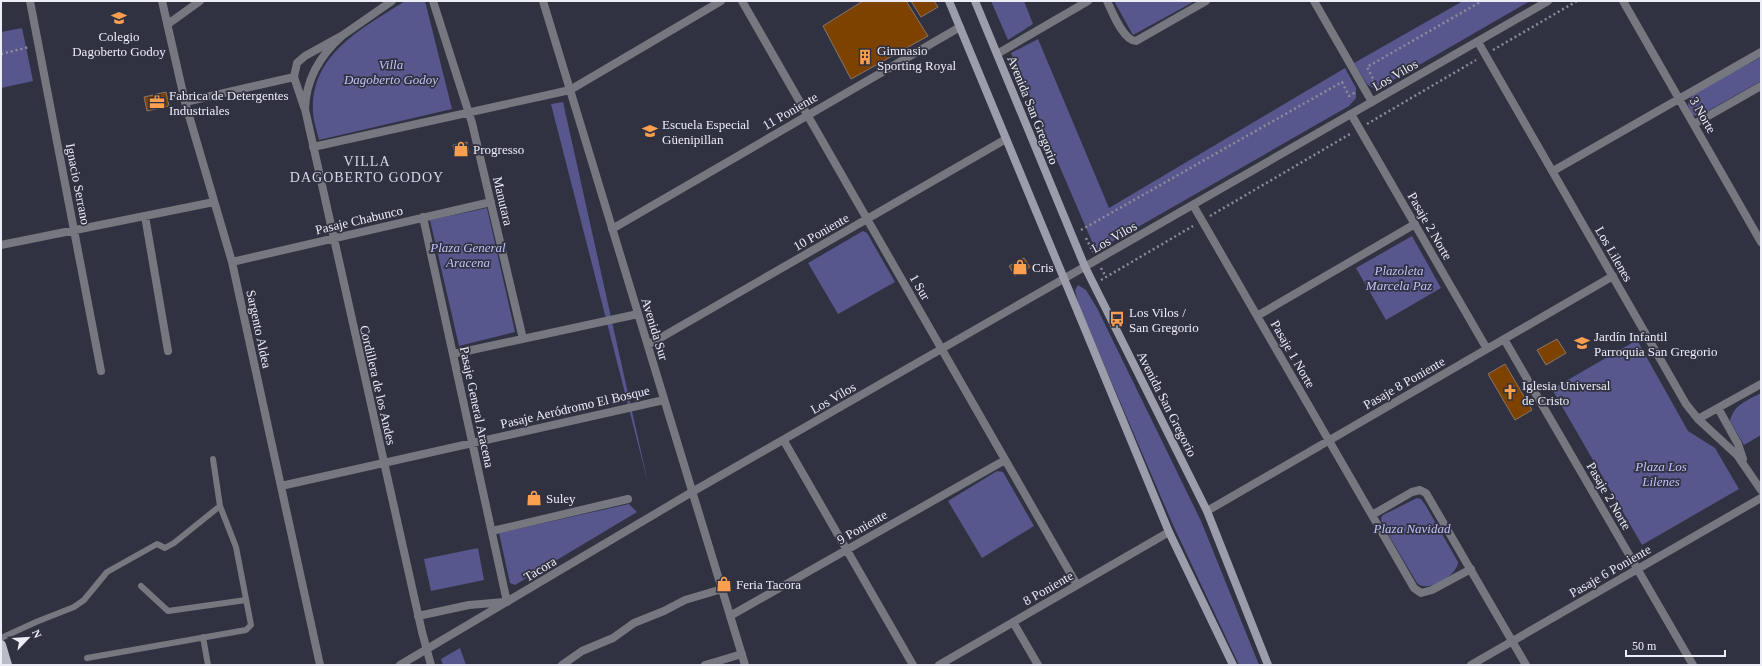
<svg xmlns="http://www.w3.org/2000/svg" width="1762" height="666" font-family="Georgia,serif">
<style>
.green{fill:#57568d}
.building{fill:#7d4200;stroke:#867669}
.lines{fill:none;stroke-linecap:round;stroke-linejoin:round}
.path{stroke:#8c8d9a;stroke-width:2.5;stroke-dasharray:2 3;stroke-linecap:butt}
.service{stroke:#76777f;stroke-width:6}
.minor{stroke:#76777f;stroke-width:8}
.tertiary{stroke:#76777f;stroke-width:8}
.secondary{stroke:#9c9daa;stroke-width:8}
.primary{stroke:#b9baca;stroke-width:10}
.labels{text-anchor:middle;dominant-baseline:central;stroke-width:3.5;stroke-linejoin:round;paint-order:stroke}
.poi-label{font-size:13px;fill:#ededf8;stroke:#313241;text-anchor:start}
.park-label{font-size:13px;font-style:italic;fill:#c0c2fb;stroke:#313241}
.street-label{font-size:13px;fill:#ededf8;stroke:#313241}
.neighbourhood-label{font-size:14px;letter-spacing:1px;fill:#d5d6ea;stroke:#313241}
</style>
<rect width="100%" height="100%" fill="#313241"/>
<path class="green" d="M405 1H425L452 109 319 140C317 130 312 118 313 107 313 52 365 27 405 1Z
M991 1H1024L1033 24 1008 40Z
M1114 1H1195L1133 35Z
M1463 1H1530L1381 87 1373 88 1367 84 1354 63Z
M22 28 33 81 1 88V32Z
M1038 39 1109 208 1345 68 1356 88V98L1349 106 1096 251 1011 53Z
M1761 57V81L1706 112 1698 116 1692 115 1688 105 1689 99 1696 92Z
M563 102 648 483 551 104Z
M487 208 515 332 459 346 430 220Z
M863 231 867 233 895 282 838 314 808 263Z
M1412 236 1441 288 1386 320 1356 268Z
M1078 285 1086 290 1097 308 1201 521 1259 665H1239L1173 525 1079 306 1075 290Z
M1637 340 1688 431 1715 448 1739 489 1642 545 1552 389Z
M1761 393V435L1744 445 1730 421C1734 404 1747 401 1761 393Z
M997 471 1003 472 1034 526 982 558 948 501Z
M1417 498 1421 499 1426 506 1458 562C1458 575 1427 594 1417 583L1382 524 1381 518 1383 515Z
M629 504 637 512 515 585 510 583 499 533Z
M478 548 484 580 431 591 424 559Z
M460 648 466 665H443L441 659Z"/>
<path class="building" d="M863 1H906L928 36 851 79 823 26Z
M911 1H934L938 7 921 17Z
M166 92 169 106 147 111 144 97Z
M467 142 469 153 455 156 453 145Z
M1024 258 1030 267 1015 276 1009 266Z
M1557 339 1566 353 1546 365 1537 350Z
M1505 364 1532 410 1515 420 1488 374Z"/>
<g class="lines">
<path class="path" d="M1493 50 1577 1
M1 54 29 47
M1372 82 1374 81 1367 67 1482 1
M1367 124 1476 60
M1210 216 1350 134
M1081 230 1342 82 1349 96 1356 92
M1086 238 1093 252
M1101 268 1106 277
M1101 280 1193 226"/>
<path class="service" d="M141 586 168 611 246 600
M203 637 208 665
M1 638 36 622 74 607 84 600 107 572 157 544 165 548 174 543 220 506
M87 658 246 630 251 625 236 547 220 506 213 459"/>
<path class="minor" d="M30 1 101 371
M162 1 185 102 232 262 320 665
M433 1 472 123 523 339
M543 1 745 665
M742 1 1077 585
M1107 1C1112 11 1123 41 1136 41L1206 1
M1314 1 1372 102
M1623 1 1761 242
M168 24 200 1
M343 35C320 55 306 78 305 109L422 632 431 665
M1478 42 1686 404 1698 419 1737 455 1761 490
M997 54 1088 1
M185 102 294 77
M304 107 294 77 297 63 305 56 343 35 392 1
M1351 114 1487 349
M1694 124 1761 86
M313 147 570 90 721 1
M1553 171 1761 52
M1193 205 1414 588 1421 593 1432 590 1471 569
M145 216 168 351
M423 217 507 602
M612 229 960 27
M1 245 214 202
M232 262 491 202
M1257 316 1415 224
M1504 339 1693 665
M648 345 1006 139
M453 354 638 314
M1718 408 1738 444 1743 459
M1698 419 1761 384
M784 441 913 665
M281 486 664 400
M1207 511 1613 276
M1372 515 1412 492 1420 490 1426 493 1526 665
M492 531 628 499
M730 616 1005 460
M1013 622 1038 665
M562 665 582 651 613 638 634 623 664 611 685 600 722 589
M705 665 742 654
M939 665 1169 532
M1471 665 1761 498"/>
<path class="tertiary" d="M418 616 469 605 504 602
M400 665 692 492 1548 1"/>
<path class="secondary" d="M949 1 1169 532 1233 665
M975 1 1085 267 1207 511 1268 665"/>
<path class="primary" d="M1 645 7 665"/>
</g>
<defs>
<g id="school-bare" transform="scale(1.2)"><path d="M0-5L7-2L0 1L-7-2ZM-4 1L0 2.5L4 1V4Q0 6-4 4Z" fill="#fa9f4f" stroke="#313241" stroke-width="2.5" paint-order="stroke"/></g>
<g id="building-bare" transform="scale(1.2)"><path d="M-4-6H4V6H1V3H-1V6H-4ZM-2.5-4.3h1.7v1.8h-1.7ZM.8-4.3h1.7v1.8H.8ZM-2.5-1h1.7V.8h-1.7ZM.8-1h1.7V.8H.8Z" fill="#fa9f4f" stroke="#313241" stroke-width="2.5" paint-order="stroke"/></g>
<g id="office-bare" transform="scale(1.2)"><path d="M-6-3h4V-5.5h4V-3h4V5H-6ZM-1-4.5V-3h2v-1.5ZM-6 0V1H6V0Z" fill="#fa9f4f" stroke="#313241" stroke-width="2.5" paint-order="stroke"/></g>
<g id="shop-bare" transform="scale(1.2)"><path d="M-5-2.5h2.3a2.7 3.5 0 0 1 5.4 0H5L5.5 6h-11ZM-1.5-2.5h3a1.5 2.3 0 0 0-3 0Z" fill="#fa9f4f" stroke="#313241" stroke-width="2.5" paint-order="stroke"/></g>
<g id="bus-bare" transform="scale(1.2)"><path d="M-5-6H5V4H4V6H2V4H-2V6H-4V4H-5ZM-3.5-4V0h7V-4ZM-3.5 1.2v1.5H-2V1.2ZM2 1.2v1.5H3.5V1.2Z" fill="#fa9f4f" stroke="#313241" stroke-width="2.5" paint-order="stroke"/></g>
<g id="church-bare" transform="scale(1.2)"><path d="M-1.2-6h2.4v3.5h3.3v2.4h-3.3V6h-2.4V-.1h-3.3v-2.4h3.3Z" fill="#fa9f4f" stroke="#313241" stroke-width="2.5" paint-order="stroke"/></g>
</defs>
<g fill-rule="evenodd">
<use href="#school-bare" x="119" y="18"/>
<use href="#building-bare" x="865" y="57"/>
<use href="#office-bare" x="157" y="102"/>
<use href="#school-bare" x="650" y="131"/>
<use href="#shop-bare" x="461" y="149"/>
<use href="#shop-bare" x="1020" y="267"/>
<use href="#bus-bare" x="1117" y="319"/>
<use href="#school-bare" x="1582" y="343"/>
<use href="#church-bare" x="1510" y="392"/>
<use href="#shop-bare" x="534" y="498"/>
<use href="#shop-bare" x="724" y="584"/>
</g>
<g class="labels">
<g class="poi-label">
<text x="119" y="36" text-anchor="middle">Colegio<tspan x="119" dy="15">Dagoberto Godoy</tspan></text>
<text x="877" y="50">Gimnasio<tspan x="877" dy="15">Sporting Royal</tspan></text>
<text x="169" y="95">Fabrica de Detergentes<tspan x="169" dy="15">Industriales</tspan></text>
<text x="662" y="124">Escuela Especial<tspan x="662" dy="15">Güenipillan</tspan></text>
<text x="473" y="149">Progresso</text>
<text x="1032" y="267">Cris</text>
<text x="1129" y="312">Los Vilos /<tspan x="1129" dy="15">San Gregorio</tspan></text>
<text x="1594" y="336">Jardín Infantil<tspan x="1594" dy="15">Parroquia San Gregorio</tspan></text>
<text x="1522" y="385">Iglesia Universal<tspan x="1522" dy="15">de Cristo</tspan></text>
<text x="546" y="498">Suley</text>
<text x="736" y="584">Feria Tacora</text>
</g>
<g class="park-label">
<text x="391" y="64">Villa<tspan x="391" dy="15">Dagoberto Godoy</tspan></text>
<text x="468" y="247">Plaza General<tspan x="468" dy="15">Aracena</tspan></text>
<text x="1399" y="270">Plazoleta<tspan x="1399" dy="15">Marcela Paz</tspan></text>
<text x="1661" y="466">Plaza Los<tspan x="1661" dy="15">Lilenes</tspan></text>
<text x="1412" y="528">Plaza Navidad</text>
</g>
<g class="street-label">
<text transform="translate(1395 75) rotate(-30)">Los Vilos</text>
<text transform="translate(1033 110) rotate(68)">Avenida San Gregorio</text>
<text transform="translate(790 111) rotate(-30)">11 Poniente</text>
<text transform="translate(1703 115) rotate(60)">3 Norte</text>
<text transform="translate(78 184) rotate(79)">Ignacio Serrano</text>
<text transform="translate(503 201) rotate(77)">Manutara</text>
<text transform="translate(359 220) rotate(-13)">Pasaje Chabunco</text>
<text transform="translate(1430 226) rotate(60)">Pasaje 2 Norte</text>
<text transform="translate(821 232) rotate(-30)">10 Poniente</text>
<text transform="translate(1114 237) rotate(-30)">Los Vilos</text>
<text transform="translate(1614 254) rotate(60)">Los Lilenes</text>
<text transform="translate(920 287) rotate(60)">1 Sur</text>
<text transform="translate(259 329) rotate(78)">Sargento Aldea</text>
<text transform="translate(655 329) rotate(73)">Avenida Sur</text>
<text transform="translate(1293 354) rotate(60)">Pasaje 1 Norte</text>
<text transform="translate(1404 383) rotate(-30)">Pasaje 8 Poniente</text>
<text transform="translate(378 385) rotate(77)">Cordillera de los Andes</text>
<text transform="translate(833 398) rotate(-30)">Los Vilos</text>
<text transform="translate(1167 404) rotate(63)">Avenida San Gregorio</text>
<text transform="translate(477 407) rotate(78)">Pasaje General Aracena</text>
<text transform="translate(575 407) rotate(-13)">Pasaje Aeródromo El Bosque</text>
<text transform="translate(1609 496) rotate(60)">Pasaje 2 Norte</text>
<text transform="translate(862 527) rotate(-30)">9 Poniente</text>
<text transform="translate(540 569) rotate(-31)">Tacora</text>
<text transform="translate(1610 571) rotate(-30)">Pasaje 6 Poniente</text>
<text transform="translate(1048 588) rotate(-30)">8 Poniente</text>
</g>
<g class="neighbourhood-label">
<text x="367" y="161">VILLA<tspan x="367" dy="16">DAGOBERTO GODOY</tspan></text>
</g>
</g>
<rect width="1762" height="666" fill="none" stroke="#ededf8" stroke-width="4"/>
<g transform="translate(28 638) rotate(65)" stroke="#313241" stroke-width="3" paint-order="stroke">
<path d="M0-3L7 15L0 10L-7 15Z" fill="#ededf8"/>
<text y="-6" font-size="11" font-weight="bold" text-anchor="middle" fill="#ededf8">N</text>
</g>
<path d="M1626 650v6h99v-6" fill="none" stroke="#ededf8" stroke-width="2"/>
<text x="1632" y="650" font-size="12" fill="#ededf8" stroke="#313241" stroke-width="3" paint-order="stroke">50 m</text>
</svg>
